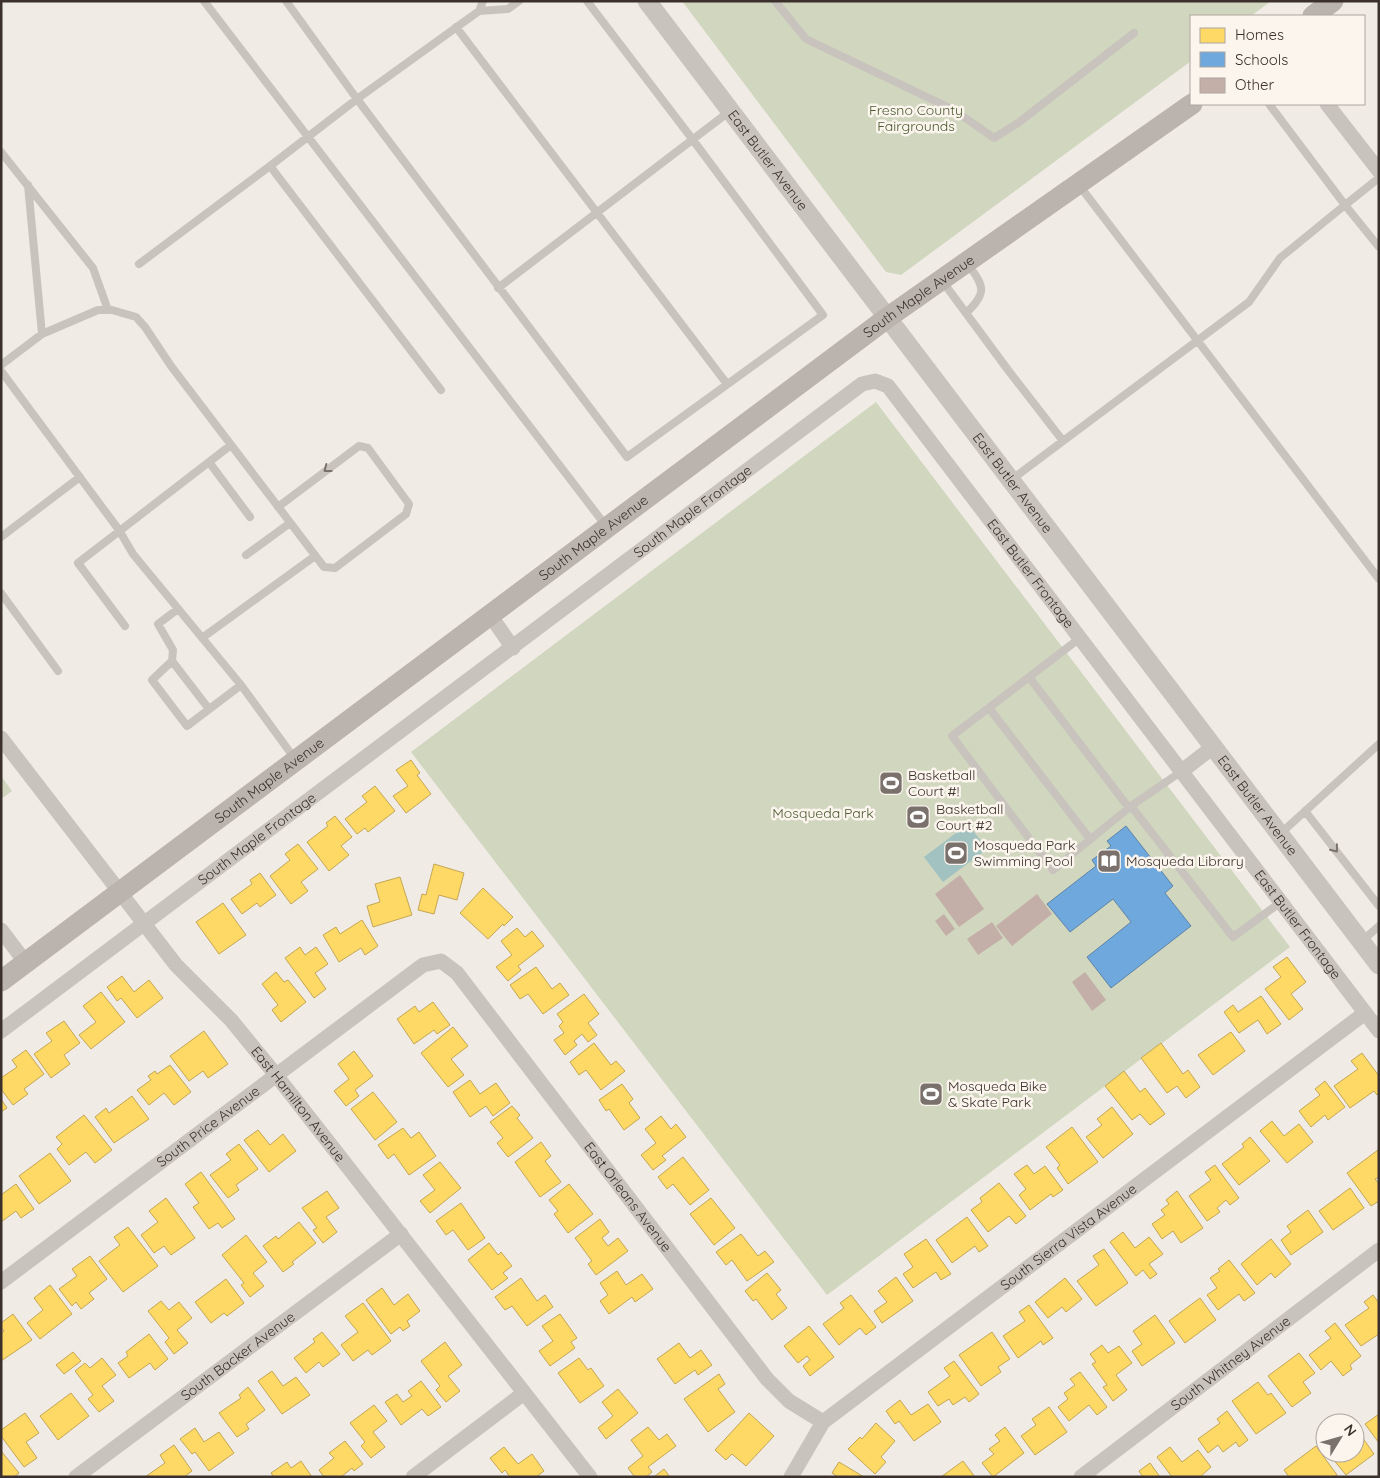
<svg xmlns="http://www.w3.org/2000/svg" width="1380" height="1478" font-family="Quicksand,sans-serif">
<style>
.green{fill:#d1d6bf}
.water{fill:#a1c2c1}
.homes{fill:#ffd966;stroke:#c4a654}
.schools{fill:#6fa8dc;stroke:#5f84a7}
.building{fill:#c3afa7}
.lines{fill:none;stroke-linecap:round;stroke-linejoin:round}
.service{stroke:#c9c3be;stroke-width:8}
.minor{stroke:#c9c3be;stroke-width:15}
.tertiary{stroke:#c9c3be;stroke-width:19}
.secondary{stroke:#bab3ae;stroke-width:21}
.oneway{stroke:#7b726d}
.labels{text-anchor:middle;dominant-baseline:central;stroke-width:5;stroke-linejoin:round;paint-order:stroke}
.park-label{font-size:14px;fill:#4a5a2e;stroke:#fbf5ee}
.street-label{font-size:14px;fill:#3b302b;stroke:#fbf5ee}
.poi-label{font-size:14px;fill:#3b302b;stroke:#fbf5ee;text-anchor:start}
</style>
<rect width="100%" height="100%" fill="#f0ebe5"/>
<path class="green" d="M682 1H1271L1251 16H1191V61L901 275 886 272Z
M876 402 1290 947 827 1295 411 752Z
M1 776 12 791 1 799Z"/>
<path class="water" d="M968 824 987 849 943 882 924 857Z"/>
<path class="homes" d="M411 760 420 773 417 775 431 794 406 813 393 796 408 786 396 770Z
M375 786 395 811 368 832 365 828 357 834 345 819 367 802 362 796Z
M335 816 352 837 341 846 349 855 329 871 307 842 328 826 326 823Z
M298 844 318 869 301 882 308 891 291 904 270 876 290 860 285 854Z
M434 864 464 873 457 900 439 895 434 914 418 910 422 894 426 895Z
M260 873 276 895 260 907 257 903 242 914 231 899 252 884 250 880Z
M400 877 412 915 373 927 367 906 380 902 375 884Z
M483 888 513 917 504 926 503 924 488 939 460 913Z
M223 903 246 935 219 954 196 922Z
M362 920 378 946 365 955 361 948 339 962 323 935 336 927 340 934Z
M517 928 525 937 532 931 544 946 518 966 521 970 508 981 496 967 512 955 501 941Z
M300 947 305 955 316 947 328 964 315 973 326 989 314 998 285 958Z
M1287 957 1306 982 1291 994 1303 1009 1289 1020 1265 989 1281 977 1273 967Z
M536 967 552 989 560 983 569 995 543 1014 528 994 520 999 510 985Z
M276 972 284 982 288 980 306 1002 281 1022 272 1010 278 1005 262 984Z
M122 976 134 992 149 980 163 998 137 1018 121 998 117 1001 107 987Z
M101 992 125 1022 91 1049 79 1035 96 1022 83 1006Z
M584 994 599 1014 588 1023 597 1035 588 1042 582 1034 574 1041 577 1045 565 1055 554 1040 564 1033 559 1026 563 1022 557 1014Z
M1261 996 1281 1024 1267 1034 1258 1020 1239 1033 1224 1012 1233 1005 1238 1012Z
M433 1002 450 1025 437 1034 434 1030 414 1044 397 1019 415 1006 419 1012Z
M64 1021 80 1043 64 1055 70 1064 51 1078 34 1054 52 1041 46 1033Z
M453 1027 468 1046 451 1059 464 1075 448 1087 421 1053Z
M204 1031 228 1064 208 1078 203 1071 189 1081 170 1056Z
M1231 1032 1245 1051 1213 1075 1198 1055Z
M594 1043 611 1065 616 1061 625 1071 601 1090 586 1070 579 1075 570 1062Z
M1161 1043 1183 1074 1188 1070 1200 1087 1186 1098 1177 1086 1167 1093 1141 1058Z
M26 1050 44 1074 24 1089 28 1094 13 1105 1 1089V1078L17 1067 12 1060Z
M354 1051 373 1076 355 1090 359 1096 346 1106 334 1091 349 1079 338 1064Z
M1362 1053 1379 1076V1093L1377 1095 1374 1091 1350 1108 1334 1086 1358 1069 1351 1061Z
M170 1065 191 1092 174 1105 164 1093 149 1105 137 1090 151 1080 148 1076 155 1071 157 1074Z
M1124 1071 1140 1092 1145 1088 1165 1114 1150 1125 1140 1114 1132 1120 1105 1086Z
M470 1080 480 1094 496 1083 510 1103 493 1116 486 1106 470 1117 453 1092Z
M1325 1081 1345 1107 1328 1120 1325 1115 1311 1127 1299 1111 1320 1095 1315 1089Z
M622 1084 633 1099 629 1103 640 1118 624 1130 609 1109 606 1111 599 1100Z
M373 1092 397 1122 375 1140 351 1109Z
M132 1096 149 1119 114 1143 95 1117 106 1108 109 1113Z
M1 1099 7 1108 1 1112Z
M512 1106 520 1115 517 1118 533 1138 508 1157 497 1143 503 1138 490 1122Z
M1112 1107 1133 1134 1103 1158 1086 1137 1102 1125 1097 1119Z
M84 1115 112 1150 95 1163 86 1152 69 1165 57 1149 62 1144 56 1137Z
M661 1116 671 1129 676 1124 686 1137 662 1156 666 1160 653 1170 641 1155 656 1143 645 1129Z
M1272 1121 1284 1136 1299 1124 1313 1142 1287 1163 1260 1131Z
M1072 1127 1098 1162 1068 1184 1057 1168 1060 1165 1046 1147Z
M403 1128 411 1138 419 1132 436 1156 409 1175 394 1154 388 1159 378 1145Z
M258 1130 270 1145 283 1134 296 1151 269 1172 244 1140Z
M1250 1137 1270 1161 1239 1185 1222 1164 1244 1147 1242 1144Z
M541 1142 551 1156 545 1161 561 1182 540 1197 515 1162Z
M239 1144 258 1169 236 1185 239 1190 228 1198 210 1175 231 1160 226 1154Z
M1378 1150 1379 1177 1375 1179 1379 1184V1201L1371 1206 1347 1173Z
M50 1153 71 1181 39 1204 19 1176Z
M683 1157 709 1190 690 1205 673 1184 667 1189 658 1177Z
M440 1162 461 1188 430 1213 420 1201 435 1190 423 1175Z
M1027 1165 1034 1174 1045 1166 1063 1190 1053 1197 1051 1194 1030 1210 1019 1195 1026 1189 1014 1174Z
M1215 1165 1239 1198 1230 1205 1226 1200 1217 1208 1220 1212 1207 1221 1189 1196 1211 1180 1205 1172Z
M201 1172 235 1219 222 1228 218 1223 209 1229 193 1207 199 1203 185 1184Z
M999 1183 1026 1216 1016 1224 1009 1216 988 1232 971 1210 982 1202 980 1198Z
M16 1184 34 1209 21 1218 16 1211 1 1222V1195Z
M569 1184 593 1214 568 1233 554 1214 558 1211 549 1200Z
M1350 1188 1364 1208 1333 1230 1319 1211Z
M327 1191 339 1208 326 1217 337 1232 323 1243 313 1230 317 1228 302 1208Z
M1177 1191 1203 1228 1181 1243 1173 1231 1162 1239 1152 1224 1165 1215 1161 1210 1169 1204 1166 1200Z
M166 1198 195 1238 171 1255 164 1246 154 1253 141 1235 158 1222 149 1211Z
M711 1198 735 1228 714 1245 690 1214Z
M461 1203 485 1238 468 1250 453 1230 446 1235 436 1221Z
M1308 1210 1323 1232 1291 1255 1281 1240 1291 1232 1287 1226Z
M967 1217 988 1246 979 1252 975 1246 952 1263 936 1240Z
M600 1219 609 1232 602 1238 608 1246 618 1238 628 1251 596 1275 588 1264 592 1261 575 1238Z
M299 1222 316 1243 292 1262 294 1264 283 1272 263 1246 276 1236 278 1239Z
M128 1227 158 1266 123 1292 99 1261 120 1245 114 1237Z
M1123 1232 1135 1248 1149 1237 1163 1254 1149 1264 1157 1274 1150 1279 1143 1270 1136 1276 1110 1242Z
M741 1234 758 1256 765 1251 774 1262 747 1281 732 1260 726 1265 716 1252Z
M246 1235 267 1262 253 1273 264 1286 250 1297 241 1285 244 1283 222 1255Z
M926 1239 951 1274 941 1280 936 1272 913 1288 903 1274 913 1267 904 1254Z
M1271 1239 1291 1264 1275 1278 1271 1273 1257 1285 1241 1264Z
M489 1243 498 1255 501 1252 512 1266 503 1273 508 1278 492 1290 468 1260Z
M1104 1249 1128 1283 1096 1306 1077 1281 1099 1265 1093 1256Z
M90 1256 107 1279 89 1293 94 1299 81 1309 76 1302 72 1306 59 1289 77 1276 72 1269Z
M1229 1260 1255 1293 1244 1301 1239 1294 1218 1310 1207 1295 1217 1288 1210 1278 1220 1271 1218 1269Z
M617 1271 626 1285 642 1274 653 1289 635 1302 632 1297 609 1314 600 1301 608 1295 600 1283Z
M767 1273 781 1290 776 1294 787 1308 772 1320 756 1299 753 1301 745 1291Z
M896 1277 913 1301 882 1323 874 1311 887 1302 878 1291Z
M521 1278 537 1301 545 1295 553 1307 527 1326 512 1306 505 1310 495 1297Z
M1065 1278 1082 1299 1066 1312 1062 1307 1048 1318 1035 1302Z
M226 1279 244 1303 227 1316 224 1313 211 1323 195 1302Z
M50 1285 72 1314 40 1339 27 1323 43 1310 34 1298Z
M382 1288 394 1305 408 1294 420 1311 407 1321 410 1326 403 1331 400 1327 391 1334 366 1300Z
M851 1295 876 1327 866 1335 860 1328 839 1345 823 1324 844 1308 840 1303Z
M1373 1295 1379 1303V1334L1361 1346 1345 1325 1369 1308 1364 1302Z
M1200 1298 1216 1320 1185 1343 1169 1321Z
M161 1301 169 1310 179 1302 192 1318 177 1330 188 1343 174 1354 165 1342 169 1338 148 1311Z
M363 1303 391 1341 372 1355 368 1350 353 1361 341 1345 358 1332 345 1316Z
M1029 1305 1053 1338 1043 1345 1041 1341 1018 1358 1003 1336 1025 1321 1019 1312Z
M13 1314 32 1340 1 1361V1333L4 1331 1 1327V1323Z
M560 1314 577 1338 571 1342 575 1348 550 1366 539 1351 553 1341 542 1326Z
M1155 1315 1175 1343 1142 1366 1132 1351 1142 1344 1133 1331Z
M1335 1323 1361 1356 1350 1365 1352 1369 1343 1376 1331 1361 1321 1370 1309 1355 1331 1338 1325 1331Z
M809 1326 834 1357 810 1376 803 1366 810 1360 807 1356 798 1363 784 1346Z
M322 1332 340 1354 323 1367 319 1362 306 1373 294 1358 315 1342 313 1339Z
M992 1332 1010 1359 998 1367 1001 1372 981 1386 959 1355Z
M149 1334 168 1359 155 1370 150 1363 129 1378 118 1363 128 1356 126 1352Z
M445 1342 462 1365 448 1376 460 1391 446 1402 436 1390 440 1386 421 1361Z
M679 1343 690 1358 701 1350 712 1365 698 1375 695 1370 675 1384 657 1359Z
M1102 1345 1108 1353 1119 1346 1132 1363 1116 1375 1127 1390 1113 1401 1103 1387 1107 1385 1092 1364 1096 1362 1090 1354Z
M73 1352 81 1361 64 1374 56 1365Z
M1299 1353 1315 1373 1303 1382 1311 1393 1292 1407 1268 1376Z
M102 1358 116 1375 102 1386 114 1401 99 1412 88 1399 93 1395 75 1371 85 1363 90 1368Z
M579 1358 588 1370 591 1368 604 1386 580 1403 558 1373Z
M954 1361 979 1394 969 1402 965 1397 953 1405 949 1399 938 1406 928 1392 950 1376 944 1368Z
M272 1371 283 1386 296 1377 310 1395 282 1414 258 1381Z
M1080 1372 1107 1407 1097 1415 1089 1405 1069 1421 1058 1407 1068 1399 1064 1393 1075 1385 1070 1379Z
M719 1374 725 1384 718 1389 735 1412 708 1432 684 1399Z
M421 1381 441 1407 428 1416 422 1409 401 1425 385 1402 397 1394 403 1402 412 1396 408 1391Z
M1258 1382 1268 1395 1271 1393 1286 1413 1256 1434 1232 1401Z
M248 1387 265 1410 246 1424 249 1429 237 1437 219 1413 241 1398 239 1395Z
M618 1389 638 1413 606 1439 598 1428 613 1416 602 1402Z
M71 1393 89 1416 58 1440 40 1416Z
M900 1400 911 1415 928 1404 941 1422 914 1441 899 1421 895 1424 886 1411Z
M374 1405 387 1421 373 1432 385 1447 371 1458 361 1446 365 1442 350 1423Z
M1049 1407 1067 1432 1035 1455 1021 1436 1036 1425 1032 1419Z
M1227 1411 1248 1440 1239 1447 1236 1442 1223 1452 1218 1445 1208 1453 1198 1439 1220 1423 1217 1419Z
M25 1413 39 1433 26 1442 37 1458 24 1467 1 1436V1430Z
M749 1413 774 1436 746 1466 732 1454 726 1460 715 1450Z
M1379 1414V1443L1365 1424Z
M876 1423 895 1441 881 1457 886 1462 875 1474 848 1449 860 1437 862 1439Z
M648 1427 659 1440 667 1434 676 1446 648 1467 652 1472 646 1477H635L628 1468 643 1456 631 1440Z
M1005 1427 1024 1453 993 1477 982 1463 994 1454 989 1449 1000 1441 995 1435Z
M1355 1427 1374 1454 1346 1475 1328 1453H1355Z
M195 1428 204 1442 219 1432 234 1453 209 1471 195 1452 192 1454 180 1439Z
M345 1441 363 1464 354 1471 352 1468 341 1477H324L319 1470 334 1458 329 1453Z
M174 1445 192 1471 184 1477H145L165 1463 160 1455Z
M1316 1446 1337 1475 1334 1477H1289L1284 1470Z
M504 1447 518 1464 532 1454 544 1471 536 1477H510L505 1470 502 1473 490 1458Z
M1170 1447 1182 1462 1198 1450 1211 1467 1200 1477H1172L1157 1457Z
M1 1451 19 1473 14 1477H1Z
M301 1461 312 1477H274L271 1473 287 1462 291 1468Z
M963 1461 975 1477H941Z
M839 1462 864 1477H838L832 1473Z
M1150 1463 1160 1477H1143L1139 1471Z
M664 1469 670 1477H654Z"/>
<path class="schools" d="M1126 826 1173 886 1165 893 1191 926 1111 988 1087 957 1131 922 1113 899 1070 932 1047 904 1096 866 1092 860 1111 846 1107 841Z"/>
<path class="building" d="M960 875 984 909 959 927 935 894Z
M1037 894 1052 914 1012 946 996 926Z
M944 914 955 929 946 936 935 921Z
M992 922 1003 938 978 955 967 939Z
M1085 972 1106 1000 1092 1011 1072 982Z"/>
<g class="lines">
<path class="service" d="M204 1 606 526
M286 1 357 99 479 11 483 1
M775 1 806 39 954 110 994 138 1018 123 1134 33
M479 11 508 9 519 1
M456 27 727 384
M1 152 93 268 108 310
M1379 178 1345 205 1379 247
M28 185 42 334
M1079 185 1379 579
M139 264 270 166
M943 282 1008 370 1063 441 1249 302 1280 258 1345 205 1269 104
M498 288 730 111
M966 313C989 292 983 285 967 263
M1 365 42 334 98 310H112L136 317 145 327 171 366 324 567 335 568 406 514 409 504 368 448 359 446 278 507
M1 371 119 530 133 554 241 685 295 759
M441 390 270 166 357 99 627 457 823 315 693 140 587 1
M209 462 250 517
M1011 480 1063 441
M1 537 80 477
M246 555 290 523
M1 593 58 671
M178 609 158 624 173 650 172 661 152 680 187 726 241 685
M125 626 78 563 231 445
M202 638 315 556
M1080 638 952 736 1053 870 1131 806 1182 771
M172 661 209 709
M1029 677 1129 808
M989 708 1090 839
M1131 806 1233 937 1281 902
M1305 811 1379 906
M1280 834 1379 744
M1362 941 1379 926"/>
<g class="minor">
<path d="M1327 104 1379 171"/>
<path d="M490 615 513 648"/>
<path id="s1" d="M1 738 176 965 231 1020 276 1075 590 1477"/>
<path d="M1182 771 1213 747"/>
<path d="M1 930 26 963"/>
<path id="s2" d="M1 1031 862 384 875 381 888 386 1379 1031"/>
<path id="s3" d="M1 1282 423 965 441 961 457 973 767 1379 789 1401 823 1422"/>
<path id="s4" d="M76 1477 401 1234"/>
<path d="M413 1477 524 1393"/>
<path id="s5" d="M791 1477 823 1422 1365 1013"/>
<path id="s6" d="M1081 1477 1379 1250"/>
</g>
<path class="tertiary" id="s7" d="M647 1 1379 965"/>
<g class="secondary">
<path d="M1313 16 1333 1"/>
<path id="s8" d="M1 981 887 318 1192 104"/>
</g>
</g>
<defs><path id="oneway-chevron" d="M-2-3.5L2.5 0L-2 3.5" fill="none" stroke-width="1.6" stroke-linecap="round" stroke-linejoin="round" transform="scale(1.25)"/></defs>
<g class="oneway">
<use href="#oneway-chevron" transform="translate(327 469) rotate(143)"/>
<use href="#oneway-chevron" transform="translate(1335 849) rotate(52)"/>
</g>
<defs>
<g id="stadium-square" transform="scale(1.25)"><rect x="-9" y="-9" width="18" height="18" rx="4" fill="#7a716c" stroke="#fbf5ee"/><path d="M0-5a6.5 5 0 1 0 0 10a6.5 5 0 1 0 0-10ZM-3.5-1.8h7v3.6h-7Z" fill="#fff"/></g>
<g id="library-square" transform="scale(1.25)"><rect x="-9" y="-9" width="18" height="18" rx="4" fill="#7a716c" stroke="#fbf5ee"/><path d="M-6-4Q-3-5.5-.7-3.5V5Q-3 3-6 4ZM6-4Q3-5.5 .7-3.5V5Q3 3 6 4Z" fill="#fff"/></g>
</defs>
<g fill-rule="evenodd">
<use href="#stadium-square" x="891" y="783"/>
<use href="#stadium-square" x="918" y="817"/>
<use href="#stadium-square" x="956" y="853"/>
<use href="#library-square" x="1109" y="861"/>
<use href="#stadium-square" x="931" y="1094"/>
</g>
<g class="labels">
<g class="park-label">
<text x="916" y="110">Fresno County<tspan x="916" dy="16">Fairgrounds</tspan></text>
<text x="823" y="813">Mosqueda Park</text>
</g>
<g class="street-label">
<text stroke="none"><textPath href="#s7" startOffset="200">East Butler Avenue</textPath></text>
<text stroke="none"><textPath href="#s8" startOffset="1145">South Maple Avenue</textPath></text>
<text stroke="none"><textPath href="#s7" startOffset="605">East Butler Avenue</textPath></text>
<text stroke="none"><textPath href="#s2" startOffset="865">South Maple Frontage</textPath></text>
<text stroke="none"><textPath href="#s8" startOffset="740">South Maple Avenue</textPath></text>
<text stroke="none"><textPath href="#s2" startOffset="1340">East Butler Frontage</textPath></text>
<text stroke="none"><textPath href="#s8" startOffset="335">South Maple Avenue</textPath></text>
<text stroke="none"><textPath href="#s7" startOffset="1010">East Butler Avenue</textPath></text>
<text stroke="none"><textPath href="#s2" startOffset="320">South Maple Frontage</textPath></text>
<text stroke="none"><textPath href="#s2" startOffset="1781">East Butler Frontage</textPath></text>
<text stroke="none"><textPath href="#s1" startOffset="472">East Hamilton Avenue</textPath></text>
<text stroke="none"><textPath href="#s3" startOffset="259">South Price Avenue</textPath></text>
<text stroke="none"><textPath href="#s3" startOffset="848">East Orleans Avenue</textPath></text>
<text stroke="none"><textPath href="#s5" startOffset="371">South Sierra Vista Avenue</textPath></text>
<text stroke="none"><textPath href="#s4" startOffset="202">South Backer Avenue</textPath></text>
<text stroke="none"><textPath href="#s6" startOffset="188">South Whitney Avenue</textPath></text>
</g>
<g class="poi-label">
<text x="908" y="775">Basketball<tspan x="908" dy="16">Court #!</tspan></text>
<text x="936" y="809">Basketball<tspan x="936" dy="16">Court #2</tspan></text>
<text x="974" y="845">Mosqueda Park<tspan x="974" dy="16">Swimming Pool</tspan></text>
<text x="1126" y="861">Mosqueda Library</text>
<text x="948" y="1086">Mosqueda Bike<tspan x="948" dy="16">&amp; Skate Park</tspan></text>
</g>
</g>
<rect width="1380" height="1478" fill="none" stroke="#3b302b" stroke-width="5"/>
<rect x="1190" y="15" width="175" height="90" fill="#fbf5ee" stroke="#aea6a0"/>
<rect x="1200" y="28" width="25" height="15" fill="#ffd966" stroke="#aea6a0"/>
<text x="1235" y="40" font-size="15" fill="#3b302b">Homes</text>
<rect x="1200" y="52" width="25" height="15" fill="#6fa8dc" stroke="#aea6a0"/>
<text x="1235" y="65" font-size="15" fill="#3b302b">Schools</text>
<rect x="1200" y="78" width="25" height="15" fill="#c3afa7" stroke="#aea6a0"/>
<text x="1235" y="90" font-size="15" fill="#3b302b">Other</text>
<g transform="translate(1340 1438) rotate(53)"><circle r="24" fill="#fbf5ee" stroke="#aea6a0"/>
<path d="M0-4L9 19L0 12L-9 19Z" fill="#7a716c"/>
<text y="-8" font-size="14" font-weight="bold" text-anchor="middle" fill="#3b302b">N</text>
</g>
</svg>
